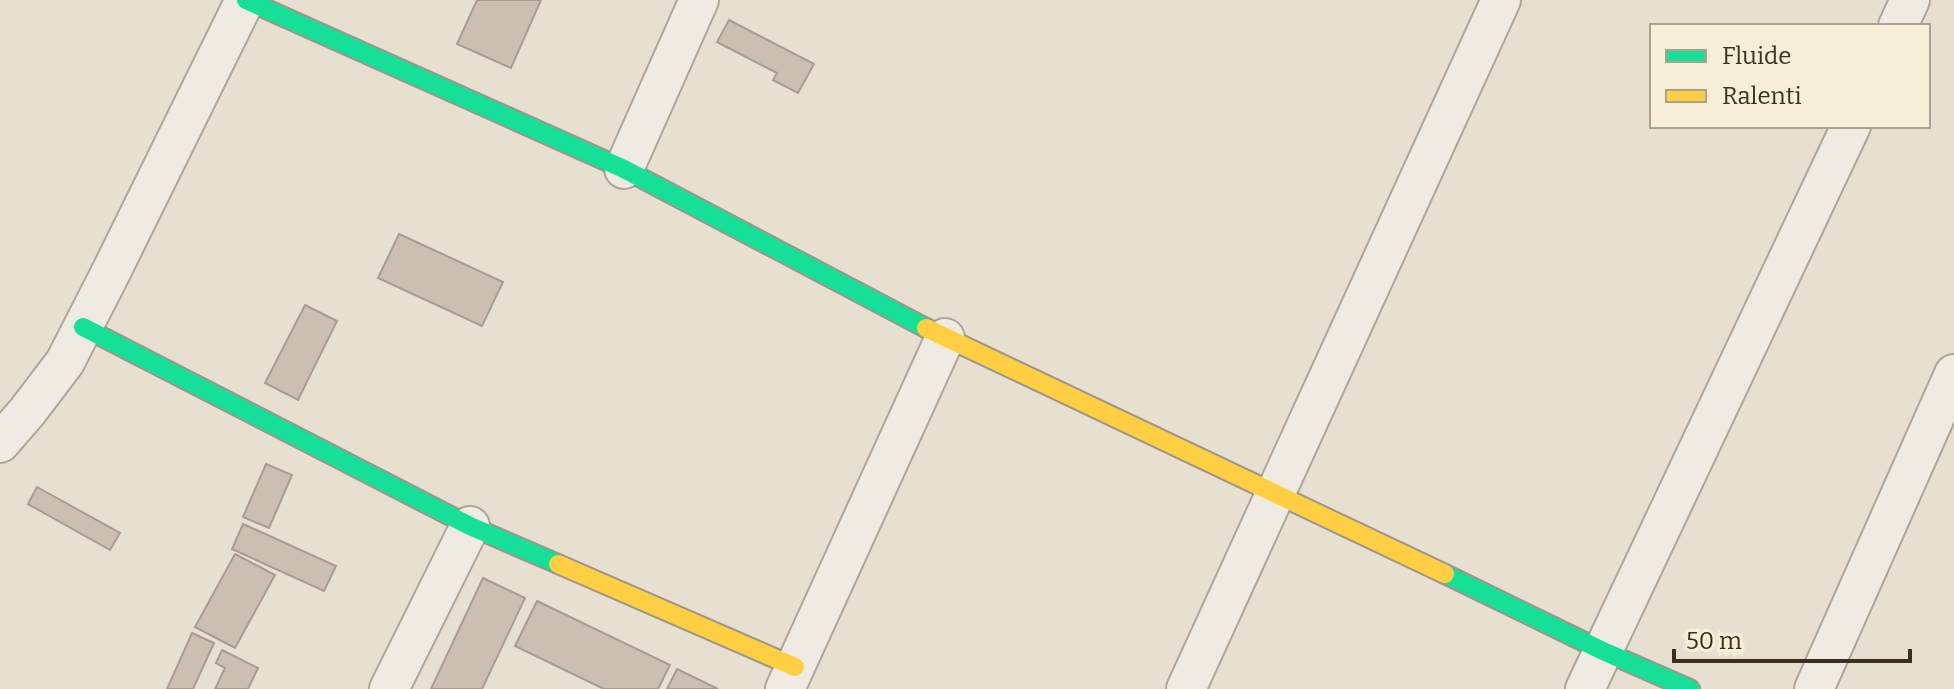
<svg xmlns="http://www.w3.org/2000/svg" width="1954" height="689" font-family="Bitter,serif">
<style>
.building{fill:#cbbfb2;stroke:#a89c90;stroke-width:2}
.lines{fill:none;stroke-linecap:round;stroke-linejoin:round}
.street-casing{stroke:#ada599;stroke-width:42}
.fast-casing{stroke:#9c958a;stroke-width:22}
.slow-casing{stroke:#9c958a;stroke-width:22}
.street{stroke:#efebe3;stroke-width:38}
.fast{stroke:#16e098;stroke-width:18}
.slow{stroke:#ffcf43;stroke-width:18}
</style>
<rect width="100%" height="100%" fill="#e7e0d1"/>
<path class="building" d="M477 0H541L511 68 457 44Z
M729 20 814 64 798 93 773 80 777 73 717 42Z
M399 234 503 282 482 326 378 278Z
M305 305 337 321 298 400 265 383Z
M266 464 292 475 269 528 243 517Z
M37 487 120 533 110 550 28 504Z
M243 524 336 566 324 591 232 549Z
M235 554 275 575 235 648 195 627Z
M483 578 525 598 482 689H431Z
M537 601 670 665 658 689H604L515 646Z
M192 633 214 643 193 689H167Z
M222 650 258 668 248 689H215L225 668 216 663Z
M677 669 718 689H667Z"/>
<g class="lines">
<g class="street-casing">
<path id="street" d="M1898 26 1910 0
M624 169 699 0
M0 443 27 412 65 362 111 272 245 0
M389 689 470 526
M785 689 945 338
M1186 689 1501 0
M1585 689 1851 126
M1814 689 1954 374"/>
</g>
<g class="fast-casing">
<path id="fast" d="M246 0 624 169 926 328
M83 327 470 526 558 564
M1445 574 1603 651 1690 689"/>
</g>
<g class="slow-casing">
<path id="slow" d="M926 328 1445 574
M558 564 795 667"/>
</g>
<use href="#street" class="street"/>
<use href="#fast" class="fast"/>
<use href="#slow" class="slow"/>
</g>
<rect x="1650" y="24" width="280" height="104" fill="#f7eed8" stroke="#ada18e" stroke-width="2"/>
<rect x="1666" y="50" width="40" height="12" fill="#16e098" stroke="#ada18e" stroke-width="2"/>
<text x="1722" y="64" font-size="24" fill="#3d2e20">Fluide</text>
<rect x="1666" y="90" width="40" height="12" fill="#ffcf43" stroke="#ada18e" stroke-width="2"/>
<text x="1722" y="104" font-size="24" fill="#3d2e20">Ralenti</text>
<path d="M1674 649v12h236v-12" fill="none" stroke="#3d2e20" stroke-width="4"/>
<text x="1686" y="649" font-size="24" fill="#3d2e20" stroke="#f7eed8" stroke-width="6" paint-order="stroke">50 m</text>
</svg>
